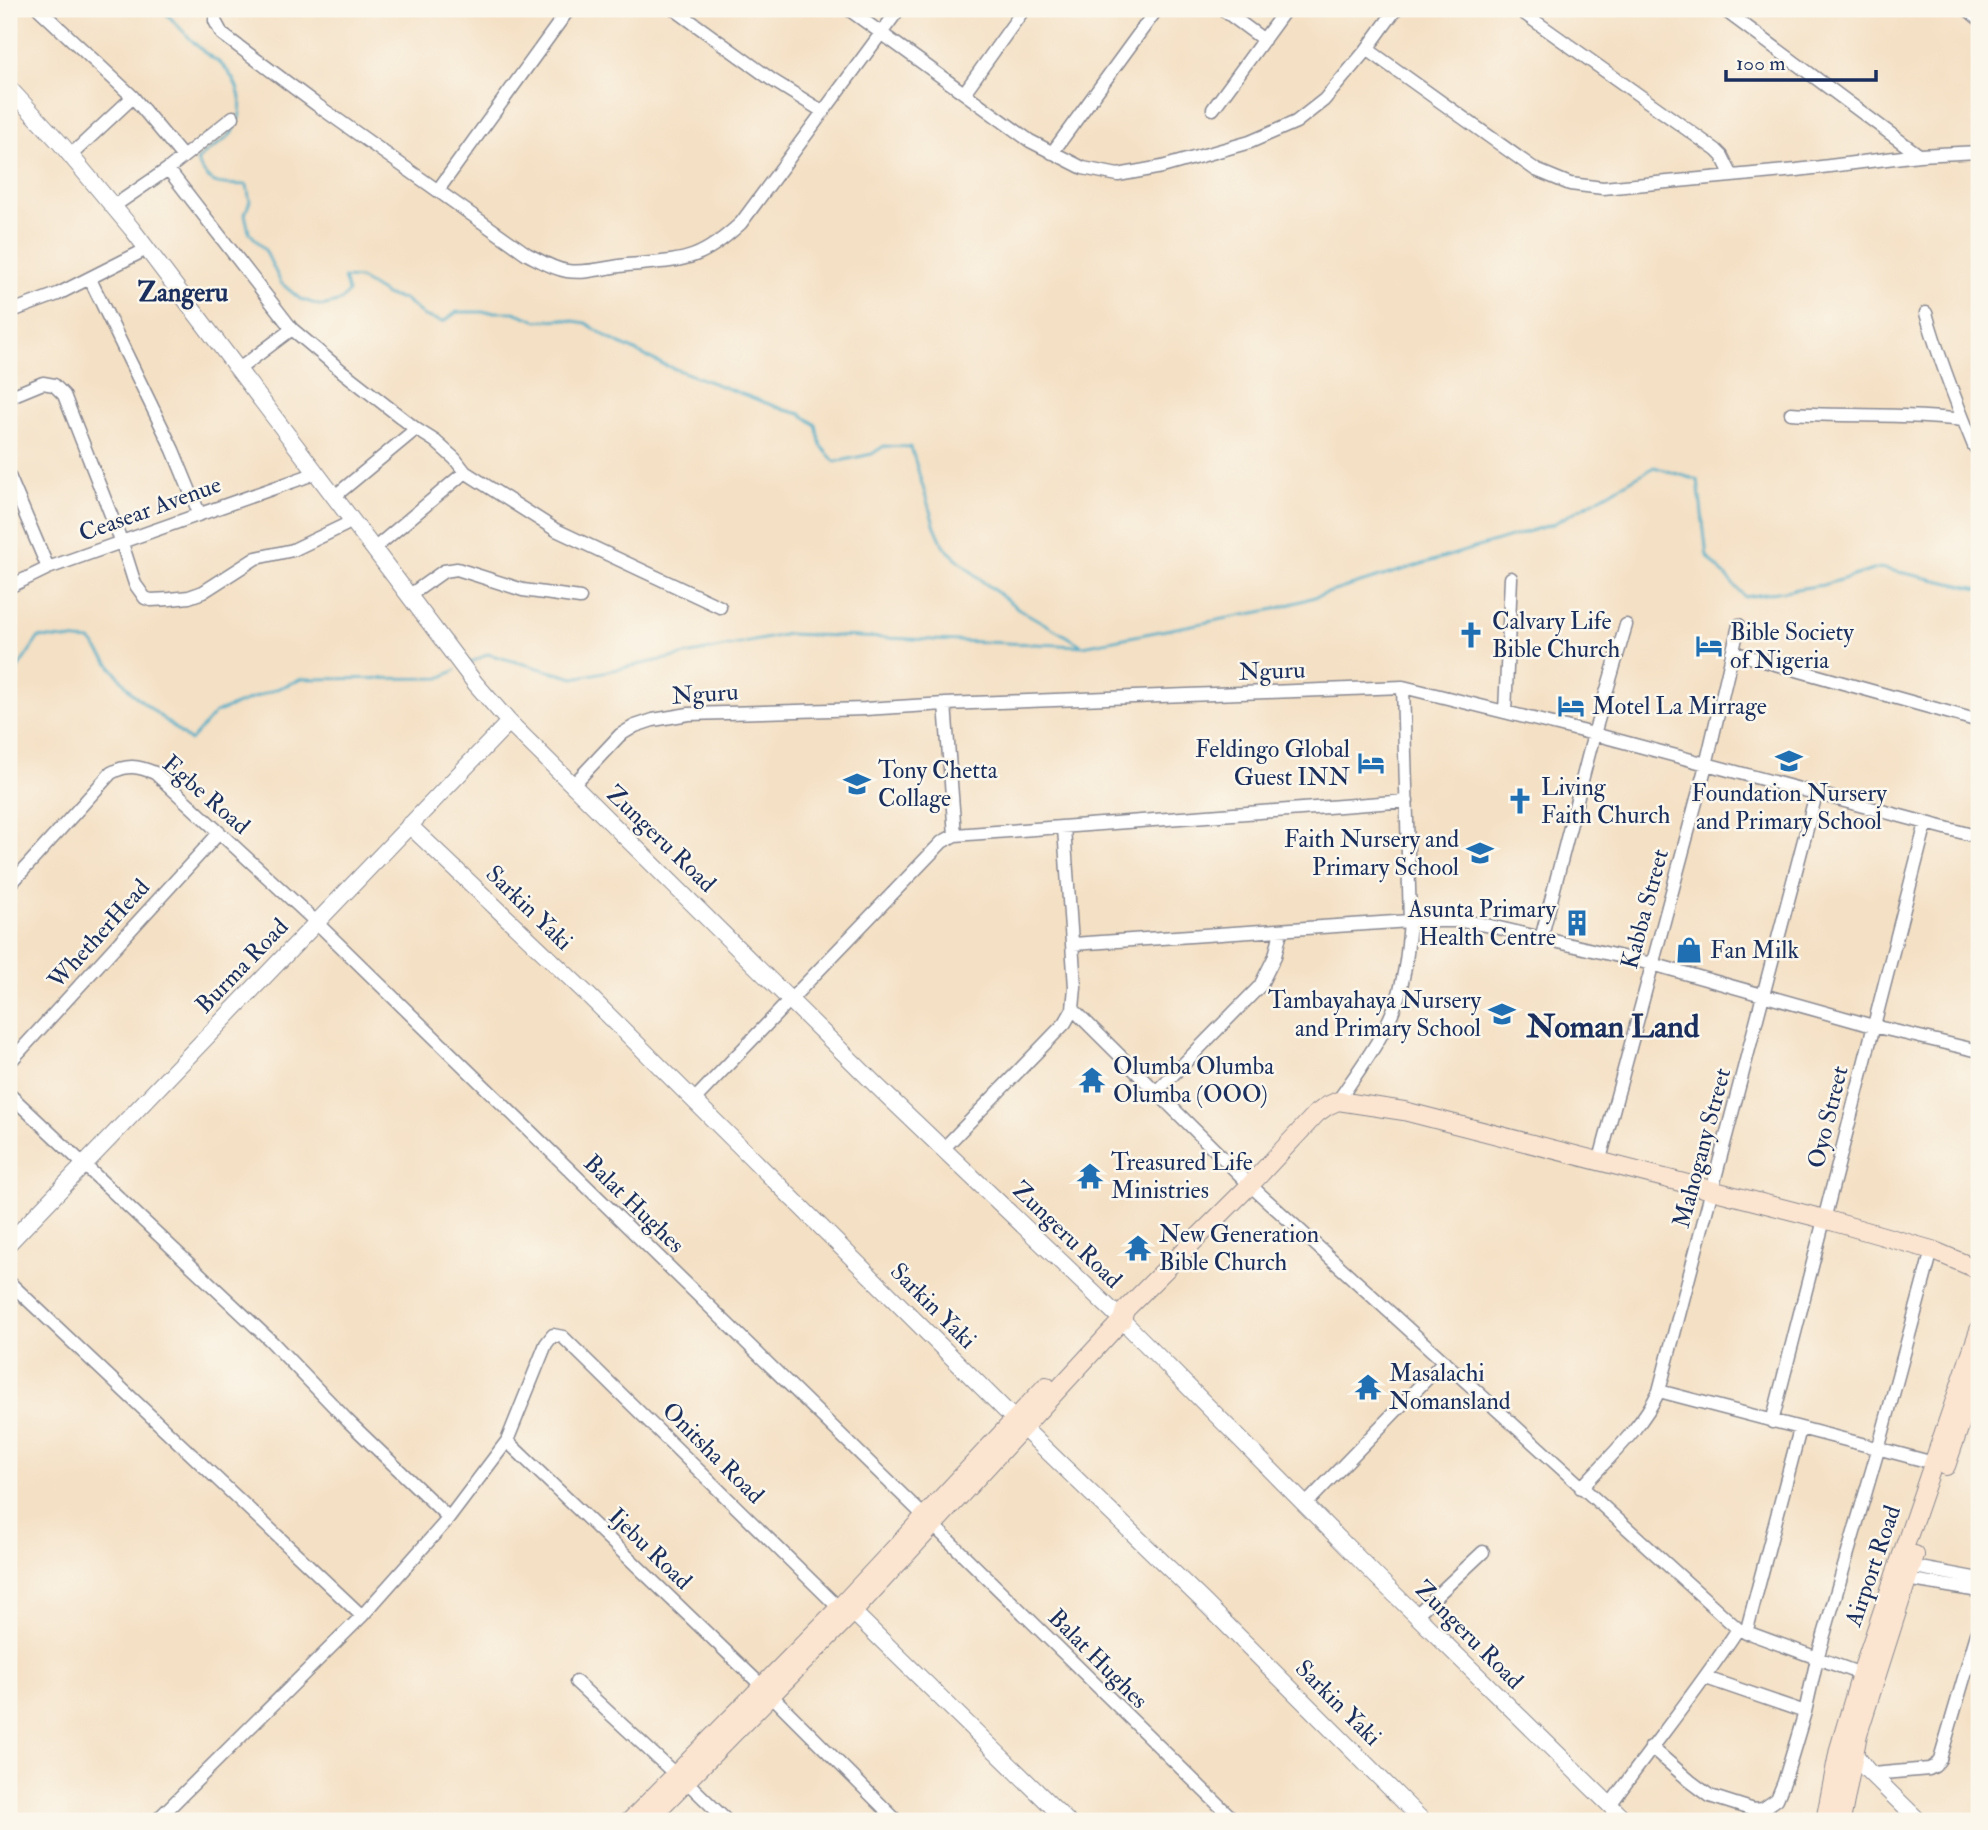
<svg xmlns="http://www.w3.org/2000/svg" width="1988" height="1830" font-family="'IM FELL Double Pica',serif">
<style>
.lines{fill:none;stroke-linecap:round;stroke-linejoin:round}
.stream{stroke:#47aac7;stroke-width:2.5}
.minor-casing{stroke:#888891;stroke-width:15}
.tertiary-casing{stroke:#888891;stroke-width:18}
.secondary-casing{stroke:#888891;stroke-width:20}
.minor{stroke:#fff;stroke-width:12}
.tertiary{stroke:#fff;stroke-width:16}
.secondary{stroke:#fce5d0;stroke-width:18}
.labels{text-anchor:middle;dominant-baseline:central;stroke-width:5;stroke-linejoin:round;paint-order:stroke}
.street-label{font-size:24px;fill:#1b2f5e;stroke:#fbf7ec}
.poi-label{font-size:24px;fill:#1b2f5e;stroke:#fbf7ec;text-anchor:start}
.neighbourhood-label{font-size:26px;font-weight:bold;fill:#1b2f5e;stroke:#fbf7ec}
.district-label{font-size:32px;font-weight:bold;fill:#1b2f5e;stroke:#fbf7ec}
</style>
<rect width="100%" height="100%" fill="#fbf7ec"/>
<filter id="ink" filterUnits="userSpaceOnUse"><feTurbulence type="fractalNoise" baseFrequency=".0143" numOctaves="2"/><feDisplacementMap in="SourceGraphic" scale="14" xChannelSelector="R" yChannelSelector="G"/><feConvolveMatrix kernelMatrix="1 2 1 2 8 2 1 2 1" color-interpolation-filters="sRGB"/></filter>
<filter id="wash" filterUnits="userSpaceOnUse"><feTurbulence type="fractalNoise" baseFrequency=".00686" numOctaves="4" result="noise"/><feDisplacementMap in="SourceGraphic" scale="28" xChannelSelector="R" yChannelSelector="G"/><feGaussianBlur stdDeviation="1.57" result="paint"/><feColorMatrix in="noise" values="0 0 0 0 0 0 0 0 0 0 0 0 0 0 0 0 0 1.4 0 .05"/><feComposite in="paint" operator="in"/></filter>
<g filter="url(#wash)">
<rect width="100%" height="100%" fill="#f4e0c4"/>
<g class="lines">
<path class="stream" d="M162 9C176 23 189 39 204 52 210 57 217 60 222 65 240 83 247 107 234 130 225 144 208 148 197 161 211 190 220 183 247 185L250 201 245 214 249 232 265 250 281 283 300 299 322 306 341 301 348 292 344 278 360 279 388 296 404 299 424 316 443 322 457 312H514L538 321 561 319 586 323 610 339 662 364 785 410 801 414 816 425 821 446 835 462 872 454 884 446 911 447 934 524 944 547 982 581 1019 609 1080 644
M468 664 488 654 574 678 788 634 1083 646 1275 609 1553 524 1654 467 1698 480 1707 556 1745 597 1823 585 1880 568 1979 589
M9 759 14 755 12 677 39 637 91 641 132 693 190 741 215 713 302 679 440 678 456 670"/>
</g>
</g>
<g filter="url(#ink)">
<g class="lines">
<g class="minor-casing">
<path id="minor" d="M39 9 133 97 183 157
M216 9 215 21 222 34 317 105 527 254C539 260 553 269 567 271 587 274 608 267 627 265 683 260 698 263 741 223L899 9
M674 9 772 80 822 111
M848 9 1030 141 1083 168 1118 175 1162 167 1250 142 1296 122 1324 100 1367 49 1396 9
M1222 9 1264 40
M1518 9 1716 150 1722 156 1731 174
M1723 9 1919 155
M1967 9 1979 19
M1367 49 1536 170 1570 184 1603 188 1797 170 1919 155 1979 152
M964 93 1024 9
M1213 109 1286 9
M1052 153 1157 9
M71 155 133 97
M168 169 292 329 343 372 416 429 435 441 455 459 465 472 556 530 720 607
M438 190 569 9
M114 206 168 169 233 117
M90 279 173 450 199 513
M9 312 58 294 139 253
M1926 313C1939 359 1956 402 1974 446L1979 452
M239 369 292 329
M9 397 43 383 54 385 64 395 122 543 135 584 145 598 151 600 170 599 189 597 203 592 256 558 293 550 345 525
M1791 413C1849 417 1905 413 1963 420
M9 476 48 568
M335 496 416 429
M375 548 465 472
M9 587 48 568 308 476
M410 595 444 571 457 569 523 590 580 598
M1732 652 1979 721
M945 704 955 835
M1505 712 1511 578
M573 785 620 735 635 726 653 720 689 714 865 709 945 704 1403 687 1594 734 1979 837
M9 886 111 773C127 764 138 766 155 773L316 922 924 1516
M1541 939 1594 734 1626 625
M1073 944 1410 921H1462L1486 925 1652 964 1873 1026 1979 1051
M1073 1009 1250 1185 1738 1629 1861 1674
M9 1063 219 833
M1157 1091 1260 986 1275 956 1281 931
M9 1094 271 1341 348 1421 449 1518
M694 1100 942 842 955 835 1407 801
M1338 1101C1360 1068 1386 1035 1398 997 1406 972 1408 946 1410 921L1403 687
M943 1149 1065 1023 1073 1009 1075 987 1064 828
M1599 1163 1706 765 1739 625
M9 1282 362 1616
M1659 1391 1934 1463
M1772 1422 1926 823
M507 1441 763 1687
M1581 1488C1609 1457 1641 1429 1659 1391L1816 794
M1305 1505 1444 1361
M933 1525 1235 1821
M1904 1565 1979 1579
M1900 1578 1979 1591
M1416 1615 1483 1552
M1746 1633 1800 1429
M1706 1678 1805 1712
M576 1682 676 1775
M772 1696 897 1821
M1651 1747 1690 1781 1710 1796 1754 1810 1763 1809 1777 1799 1784 1782 1805 1712 1817 1659 1878 1450 1932 1250
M1872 1774 1929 1769 1935 1766 1940 1759 1979 1627
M687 1782 727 1821
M1610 1805C1652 1746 1698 1690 1738 1629
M156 1821 362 1616 449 1518 507 1441 546 1344 553 1335 563 1337 839 1608"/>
</g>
<g class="tertiary-casing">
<path id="tertiary" d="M9 88 61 144 132 229 475 683 509 722 877 1086 1122 1320 1376 1576 1626 1821
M409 825 588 995 1014 1419 1204 1602 1423 1821
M9 1243 509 722
M853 1612 1067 1821
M1854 1753 1867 1770 1919 1821"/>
</g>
<g class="secondary-casing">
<path id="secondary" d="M1946 1466 1979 1370
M630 1821 839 1608 1046 1386
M647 1821 853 1612 1122 1320 1125 1310 1250 1185 1316 1114 1327 1106 1338 1101 1404 1111 1824 1219 1932 1250 1979 1270
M1825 1821 1839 1749 1861 1674 1979 1330
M1841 1821 1858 1734 1915 1555"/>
</g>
<use href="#minor" class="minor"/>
<use href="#tertiary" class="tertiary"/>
<use href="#secondary" class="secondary"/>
</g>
</g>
<defs>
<g id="church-bare" transform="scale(2.1)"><path d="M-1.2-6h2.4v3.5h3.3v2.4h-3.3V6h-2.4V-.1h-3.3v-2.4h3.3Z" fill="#1f6fb2" stroke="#fbf7ec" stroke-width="2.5" paint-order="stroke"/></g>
<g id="hotel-bare" transform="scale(2.1)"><path d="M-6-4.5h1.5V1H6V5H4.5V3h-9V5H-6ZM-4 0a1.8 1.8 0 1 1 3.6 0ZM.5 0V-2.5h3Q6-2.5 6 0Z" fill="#1f6fb2" stroke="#fbf7ec" stroke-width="2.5" paint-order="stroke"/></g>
<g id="school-bare" transform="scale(2.1)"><path d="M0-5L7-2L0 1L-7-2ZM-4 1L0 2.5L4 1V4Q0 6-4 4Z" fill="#1f6fb2" stroke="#fbf7ec" stroke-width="2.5" paint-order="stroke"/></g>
<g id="building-bare" transform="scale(2.1)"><path d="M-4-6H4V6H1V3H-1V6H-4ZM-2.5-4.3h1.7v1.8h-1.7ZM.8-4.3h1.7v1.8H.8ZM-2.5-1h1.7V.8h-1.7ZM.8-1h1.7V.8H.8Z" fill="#1f6fb2" stroke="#fbf7ec" stroke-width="2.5" paint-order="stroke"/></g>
<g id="shop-bare" transform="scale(2.1)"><path d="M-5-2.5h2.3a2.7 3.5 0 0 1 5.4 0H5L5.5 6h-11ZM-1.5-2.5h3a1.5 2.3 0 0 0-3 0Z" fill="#1f6fb2" stroke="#fbf7ec" stroke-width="2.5" paint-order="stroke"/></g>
<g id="temple-bare" transform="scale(2.1)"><path d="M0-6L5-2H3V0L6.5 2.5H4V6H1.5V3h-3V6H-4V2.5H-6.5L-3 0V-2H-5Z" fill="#1f6fb2" stroke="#fbf7ec" stroke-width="2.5" paint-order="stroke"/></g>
</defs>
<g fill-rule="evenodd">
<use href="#church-bare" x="1471" y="635"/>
<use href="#hotel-bare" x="1709" y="646"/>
<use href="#hotel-bare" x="1571" y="706"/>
<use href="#school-bare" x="1789" y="761"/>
<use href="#hotel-bare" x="1371" y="763"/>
<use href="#school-bare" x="857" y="784"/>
<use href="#church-bare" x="1520" y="801"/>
<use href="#school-bare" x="1480" y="853"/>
<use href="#building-bare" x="1577" y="923"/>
<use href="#shop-bare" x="1689" y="950"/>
<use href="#school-bare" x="1502" y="1014"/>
<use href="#temple-bare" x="1092" y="1080"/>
<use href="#temple-bare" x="1090" y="1176"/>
<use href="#temple-bare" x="1138" y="1248"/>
<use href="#temple-bare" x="1368" y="1387"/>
</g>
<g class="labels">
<g class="street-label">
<text transform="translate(150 509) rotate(-20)">Ceasear Avenue</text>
<text transform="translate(1272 671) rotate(-2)">Nguru</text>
<text transform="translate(705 694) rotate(-4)">Nguru</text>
<text transform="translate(206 795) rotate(41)">Egbe Road</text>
<text transform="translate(661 839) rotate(44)">Zungeru Road</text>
<text transform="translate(529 908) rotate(44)">Sarkin Yaki</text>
<text transform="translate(1645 909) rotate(-75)">Kabba Street</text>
<text transform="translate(99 934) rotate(-48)">WhetherHead</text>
<text transform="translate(242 966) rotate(-46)">Burma Road</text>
<text transform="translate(1828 1117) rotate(-76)">Oyo Street</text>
<text transform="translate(1702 1148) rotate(-75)">Mahogany Street</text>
<text transform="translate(634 1204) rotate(44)">Balat Hughes</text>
<text transform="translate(1067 1235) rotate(44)">Zungeru Road</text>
<text transform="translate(933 1306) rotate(45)">Sarkin Yaki</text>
<text transform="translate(713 1453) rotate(45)">Onitsha Road</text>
<text transform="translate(650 1549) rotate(44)">Ijebu Road</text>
<text transform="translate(1873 1566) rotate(-71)">Airport Road</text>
<text transform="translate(1469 1635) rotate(45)">Zungeru Road</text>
<text transform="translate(1098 1659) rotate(45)">Balat Hughes</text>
<text transform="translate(1338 1703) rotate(45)">Sarkin Yaki</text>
</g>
<g class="poi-label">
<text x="1492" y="621">Calvary Life<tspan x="1492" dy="28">Bible Church</tspan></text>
<text x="1730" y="632">Bible Society<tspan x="1730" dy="28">of Nigeria</tspan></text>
<text x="1592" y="706">Motel La Mirrage</text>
<text x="1350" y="749" text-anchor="end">Feldingo Global<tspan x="1350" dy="28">Guest INN</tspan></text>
<text x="878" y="770">Tony Chetta<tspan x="878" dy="28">Collage</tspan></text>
<text x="1541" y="787">Living<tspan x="1541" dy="28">Faith Church</tspan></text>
<text x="1789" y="793" text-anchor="middle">Foundation Nursery<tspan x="1789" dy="28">and Primary School</tspan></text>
<text x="1459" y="839" text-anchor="end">Faith Nursery and<tspan x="1459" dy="28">Primary School</tspan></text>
<text x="1556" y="909" text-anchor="end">Asunta Primary<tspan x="1556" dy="28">Health Centre</tspan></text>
<text x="1710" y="950">Fan Milk</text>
<text x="1481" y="1000" text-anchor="end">Tambayahaya Nursery<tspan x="1481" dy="28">and Primary School</tspan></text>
<text x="1113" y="1066">Olumba Olumba<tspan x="1113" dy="28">Olumba (OOO)</tspan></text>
<text x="1111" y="1162">Treasured Life<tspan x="1111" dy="28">Ministries</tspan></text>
<text x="1159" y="1234">New Generation<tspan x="1159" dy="28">Bible Church</tspan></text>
<text x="1389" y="1373">Masalachi<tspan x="1389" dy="28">Nomansland</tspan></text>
</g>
<g class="neighbourhood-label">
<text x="183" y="293">Zangeru</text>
</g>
<g class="district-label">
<text x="1613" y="1027">Noman Land</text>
</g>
</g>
<rect width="1988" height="1830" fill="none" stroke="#fbf7ec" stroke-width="35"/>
<path d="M1726 70v10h150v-10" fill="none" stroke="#1b2f5e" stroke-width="3.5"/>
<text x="1736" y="70" font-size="21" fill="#1b2f5e" stroke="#fbf7ec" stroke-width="5" paint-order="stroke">100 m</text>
</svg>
